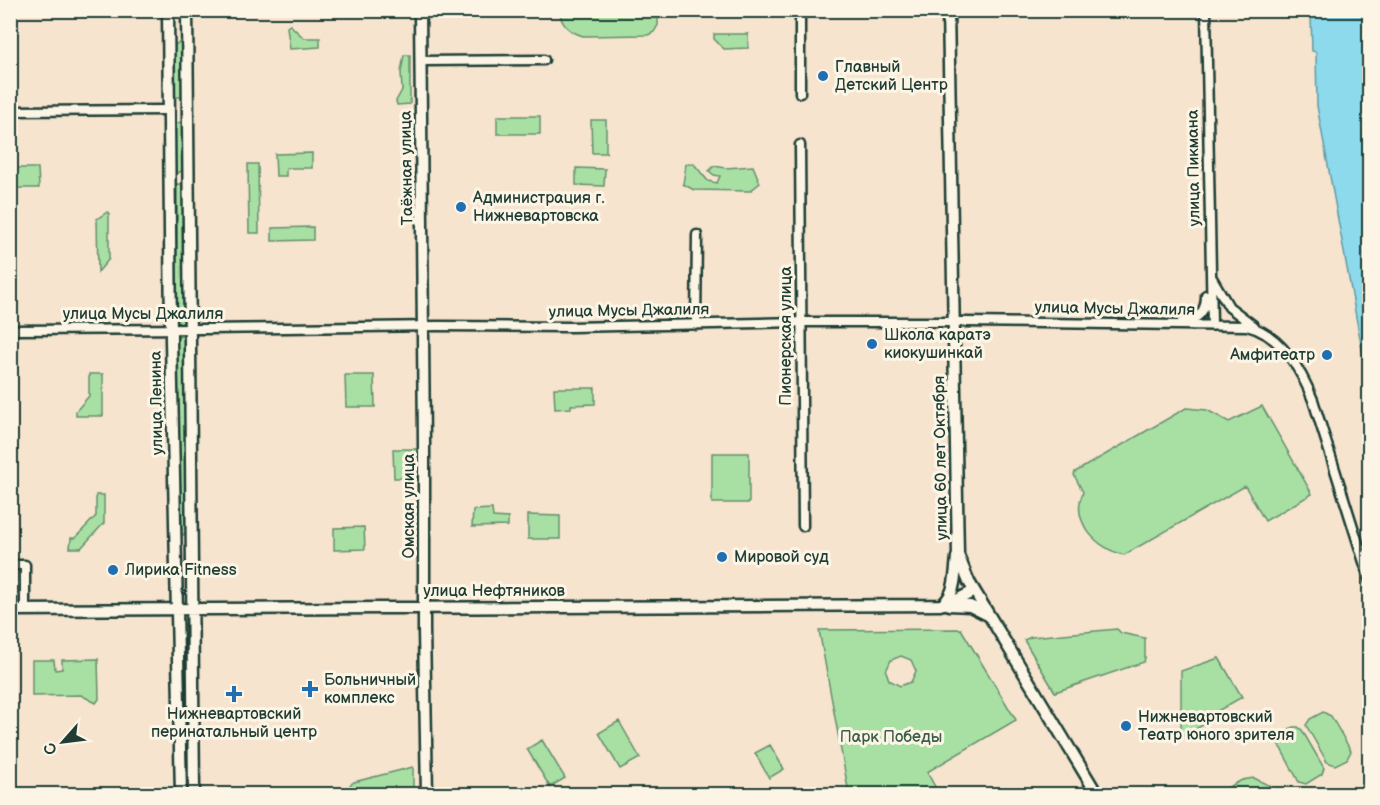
<svg xmlns="http://www.w3.org/2000/svg" width="1380" height="805" font-family="'Balsamiq Sans',sans-serif">
<style>
.green{fill:#a8e0a4;stroke:#648e6c;stroke-width:1.5;fill-rule:evenodd}
.water{fill:#8ddaed;stroke:#619ba3;stroke-width:1.5}
.lines{fill:none;stroke-linecap:round;stroke-linejoin:round}
.minor-casing{stroke:#1f3d34;stroke-width:13}
.major-casing{stroke:#1f3d34;stroke-width:15}
.minor{stroke:#fcf5e5;stroke-width:8}
.major{stroke:#fcf5e5;stroke-width:10}
.poi-dot{fill:#1f6fb2;stroke:#fcf5e5;stroke-width:2}
.labels{text-anchor:middle;dominant-baseline:central;stroke-width:6;stroke-linejoin:round;paint-order:stroke}
.poi-label{font-size:16px;fill:#1f3d34;stroke:#fcf5e5;text-anchor:start}
.street-label{font-size:16px;fill:#1f3d34;stroke:#fcf5e5}
.park-label{font-size:16px;fill:#3a5e4a;stroke:#fcf5e5}
</style>
<rect width="100%" height="100%" fill="#f6e4ce"/>
<filter id="ink" filterUnits="userSpaceOnUse"><feTurbulence type="fractalNoise" baseFrequency=".0167" numOctaves="2"/><feDisplacementMap in="SourceGraphic" scale="12" xChannelSelector="R" yChannelSelector="G"/><feConvolveMatrix kernelMatrix="1 2 1 2 8 2 1 2 1" color-interpolation-filters="sRGB"/></filter>
<g filter="url(#ink)">
<path class="green" d="M560 11H658V25L654 32 648 35 583 36C570 32 560 25 560 11Z
M290 25 304 38H320V47L290 49 287 27Z
M714 34H748V48L724 49 714 39Z
M179 42 183 46 182 97H175L174 46Z
M404 55H410V104L397 105 396 101 402 90 401 72Z
M497 116H540V134H497Z
M591 120H606V153H592Z
M183 122V170L178 173 175 170V123Z
M312 153V168H286V176H276L275 154Z
M248 164H258L259 233H249Z
M686 164H694L708 181 717 183 720 176 714 175 709 171 714 166 726 168 753 166 760 183 750 191 694 190 683 184Z
M10 168H38L39 188H11Z
M576 168 605 169 604 186 576 185Z
M177 184H181L183 186 185 321 181 325 176 321Z
M107 212 109 213V259L98 272 97 219Z
M313 227V240L272 241V228Z
M182 336 185 342 186 532 182 536 176 342 178 337Z
M89 374H103V416H76V411L89 396Z
M345 375H374L375 407H346Z
M554 388H595V404L571 405V408L555 409Z
M1262 406 1312 494 1265 521 1245 486 1124 555C1097 549 1070 521 1083 492L1074 475 1075 472 1186 408 1207 410 1229 422Z
M393 449H417V478H394Z
M712 453H749V503H712Z
M96 495H104V523L81 548H70L71 538H75L96 516Z
M492 509 493 517 508 518V526L472 527 473 510Z
M528 515 560 516V539H528Z
M364 527 365 549 334 550V528Z
M184 624 188 628 190 794H185L182 625Z
M961 629 1016 720 927 772 939 794H849L819 630ZM901 656 911 660 916 671 911 682 900 686 889 680 886 671 891 660Z
M1117 629 1121 633 1145 638V658L1144 662 1055 692 1024 640 1031 637Z
M1219 658 1242 697 1214 713 1216 718 1181 737V671Z
M98 659 99 699 96 703 81 695 32 696V660H54L55 670 62 669V660Z
M1323 712 1331 716 1351 751 1347 759 1335 765 1327 762 1306 725 1310 719Z
M619 721 640 758 620 769 599 733Z
M1293 727H1298L1302 730 1324 768 1322 774 1306 784 1299 782 1277 741 1278 735Z
M542 740 565 778 550 787 527 749Z
M770 745 784 769 769 778 755 753Z
M413 767V794H355L350 785 354 782Z
M1254 778 1272 787 1279 794H1223L1225 789 1242 780Z"/>
<path class="water" d="M1323 11H1369V387L1317 106 1316 52 1312 51 1311 15 1323 14Z"/>
<g class="lines">
<g class="minor-casing">
<path id="minor" d="M800 10V93
M1206 10 1212 325
M421 61 544 60
M10 111 169 110
M800 145 803 526
M1212 278 1229 307 1254 326
M1182 322C1199 319 1206 312 1206 295
M696 325 697 235
M10 330 206 329 438 326 571 327 801 322H966L1247 326C1281 334 1301 370 1313 400L1370 581
M10 565H25V610"/>
</g>
<g class="major-casing">
<path id="major" d="M168 10 171 340 181 794
M187 10 194 794
M420 10 424 443V630L427 794
M948 10 958 555 969 582 1097 794
M943 604C956 593 955 574 957 557
M949 605 970 606 988 615
M10 610 940 605 955 601 974 591"/>
</g>
<use href="#minor" class="minor"/>
<use href="#major" class="major"/>
</g>
</g>
<g class="poi-dot">
<circle cx="823" cy="76" r="6"/>
<circle cx="461" cy="207" r="6"/>
<circle cx="872" cy="344" r="6"/>
<circle cx="1327" cy="355" r="6"/>
<circle cx="722" cy="557" r="6"/>
<circle cx="113" cy="570" r="6"/>
<path d="M307 680h6v6h6v6h-6v6h-6v-6h-6v-6h6z"/>
<path d="M231 685h6v6h6v6h-6v6h-6v-6h-6v-6h6z"/>
<circle cx="1126" cy="726" r="6"/>
</g>
<g class="labels">
<g class="poi-label">
<text x="835" y="67">Главный<tspan x="835" dy="18">Детский Центр</tspan></text>
<text x="473" y="198">Администрация г.<tspan x="473" dy="18">Нижневартовска</tspan></text>
<text x="884" y="335">Школа каратэ<tspan x="884" dy="18">киокушинкай</tspan></text>
<text x="1315" y="355" text-anchor="end">Амфитеатр</text>
<text x="734" y="557">Мировой суд</text>
<text x="125" y="570">Лирика Fitness</text>
<text x="324" y="680">Больничный<tspan x="324" dy="18">комплекс</tspan></text>
<text x="234" y="714" text-anchor="middle">Нижневартовский<tspan x="234" dy="18">перинатальный центр</tspan></text>
<text x="1138" y="717">Нижневартовский<tspan x="1138" dy="18">Театр юного зрителя</tspan></text>
</g>
<g class="street-label">
<text transform="translate(407 168) rotate(-91)">Таёжная улица</text>
<text transform="translate(1194 168) rotate(-91)">улица Пикмана</text>
<text transform="translate(1115 309) rotate(1)">улица Мусы Джалиля</text>
<text transform="translate(629 311) rotate(-1)">улица Мусы Джалиля</text>
<text x="143" y="314">улица Мусы Джалиля</text>
<text transform="translate(786 336) rotate(-90)">Пионерская улица</text>
<text transform="translate(157 403) rotate(-91)">улица Ленина</text>
<text transform="translate(941 458) rotate(-91)">улица 60 лет Октября</text>
<text transform="translate(409 506) rotate(-90)">Омская улица</text>
<text x="494" y="591">улица Нефтяников</text>
</g>
<g class="park-label">
<text x="891" y="737">Парк Победы</text>
</g>
</g>
<rect width="1380" height="805" fill="none" stroke="#fcf5e5" stroke-width="36"/>
<rect x="18" y="18" width="1344" height="769" fill="none" stroke="#1f3d34" stroke-width="2" filter="url(#ink)"/>
<g transform="translate(63 742) rotate(242)" stroke="#fcf5e5" stroke-width="4.5" paint-order="stroke">
<path d="M0-4.5L10 22L0 15L-10 22Z" fill="#1f3d34"/>
<text y="-9" font-size="16" font-weight="bold" text-anchor="middle" fill="#1f3d34">С</text>
</g>
</svg>
